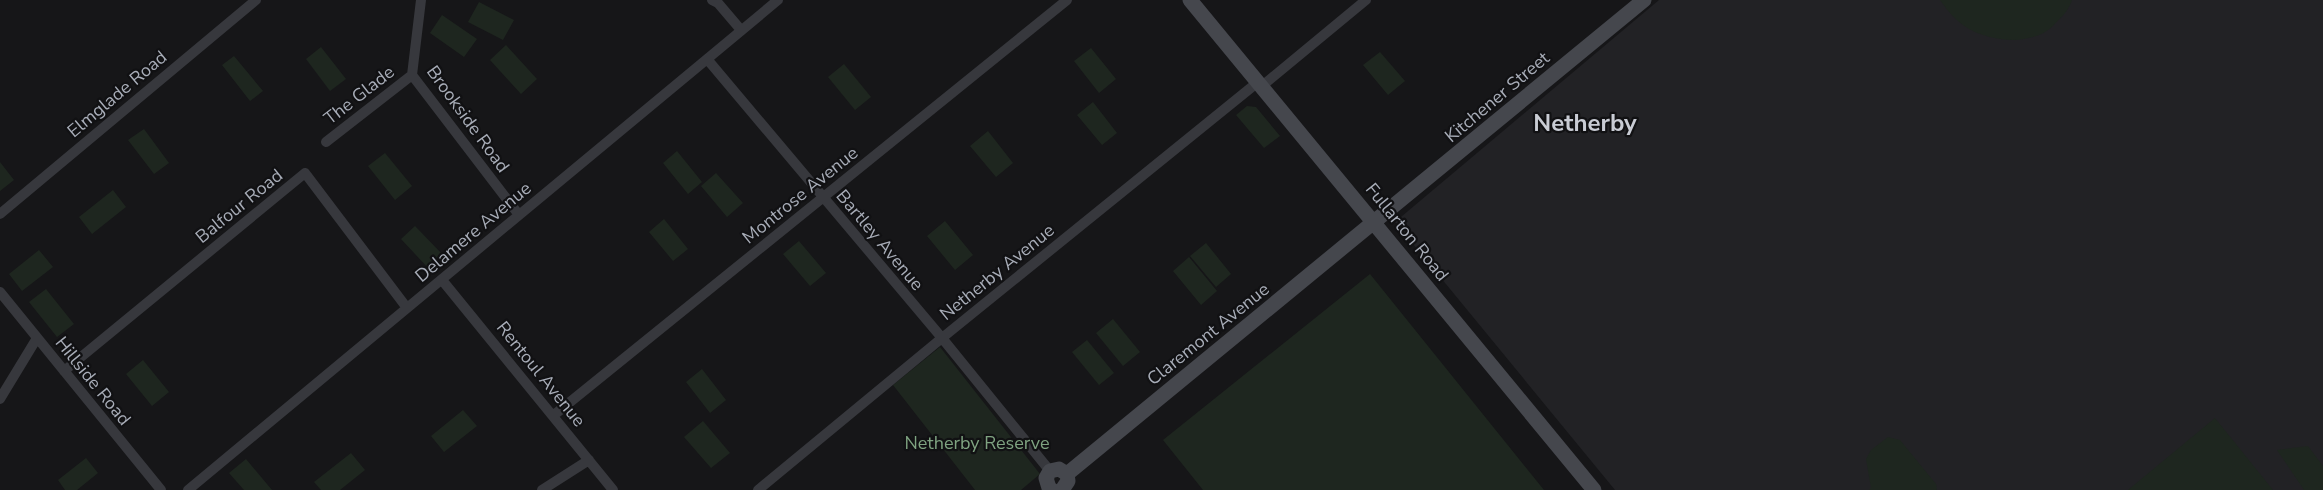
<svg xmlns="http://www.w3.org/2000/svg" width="2323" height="490" font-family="'Nunito Sans',sans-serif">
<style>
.built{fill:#222225}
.green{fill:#1e261f}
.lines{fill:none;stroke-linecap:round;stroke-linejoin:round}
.street{stroke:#37383d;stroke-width:10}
.secondary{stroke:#45474d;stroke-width:15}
.labels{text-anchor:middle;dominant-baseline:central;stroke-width:4.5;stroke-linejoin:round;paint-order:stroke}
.street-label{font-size:18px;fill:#a8adb8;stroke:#111113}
.park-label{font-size:18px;fill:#7fa381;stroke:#111113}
.district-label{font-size:24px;font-weight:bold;fill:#c9ccd4;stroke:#111113}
</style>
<rect width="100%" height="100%" fill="#161618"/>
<path class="built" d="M1659 0H2323V490H1615L1395 222Z"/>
<path class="green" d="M1940 0H2072C2068 12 2061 17 2053 26 2030 48 1981 42 1958 21 1951 15 1945 7 1940 0Z
M479 2 514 20 503 40 468 22Z
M442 15 477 39 464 57 430 33Z
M506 45 537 79 521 94 490 60Z
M321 47 346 79 330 91 306 59Z
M1091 48 1116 79 1099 93 1074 61Z
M1380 52 1405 81 1388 95 1363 65Z
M234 56 263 91 250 101 222 65Z
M844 64 871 97 855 110 828 77Z
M1093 102 1117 133 1102 145 1077 115Z
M1247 106 1256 107 1280 136 1264 148 1236 115Z
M144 129 169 163 154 174 128 140Z
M988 131 1013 163 996 177 970 146Z
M677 151 702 182 688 194 663 163Z
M385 153 412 186 395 200 368 166Z
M0 162 14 180 0 191Z
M716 173 743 203 727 217 701 186Z
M113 190 126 207 92 234 79 217Z
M664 219 688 249 673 261 649 232Z
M945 221 973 255 955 270 927 236Z
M415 226 443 255 429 269 401 239Z
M799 241 826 273 810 286 783 254Z
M1206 243 1231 274 1216 287 1190 256Z
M39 250 53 267 22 291 9 274Z
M1189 257 1217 291 1201 305 1173 271Z
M1370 274 1544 490H1203L1163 440Z
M46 289 74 324 57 337 29 302Z
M1113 319 1140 352 1123 366 1096 333Z
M1087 340 1114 373 1099 385 1072 352Z
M940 347 1040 474 1021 490H975L893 385Z
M143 360 169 392 152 406 126 374Z
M702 369 726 400 710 413 686 382Z
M463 410 477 426 444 452 431 436Z
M2215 418 2273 490H2128Z
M703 421 730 453 711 468 684 437Z
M1888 437 1900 440 1936 484 1937 490H1869L1871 488 1866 459 1871 450Z
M2308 446 2323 466V490H2304L2277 450Z
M351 453 365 470 340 490H321L314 482Z
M86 458 98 473 77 490H65L58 480Z
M246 459 272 490H244L229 473Z"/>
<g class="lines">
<path class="street" d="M421 0 412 75 519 215
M712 0 718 3 741 30
M707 59 942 338 1050 471
M1262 86 1366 0
M326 142 412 75
M0 214 256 0
M442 280 613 490
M0 292 161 490
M64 371 305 173 407 308
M0 399 37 338
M554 415 1067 0
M188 490 778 0
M542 490 589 460
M758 490 942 338 1258 82"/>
<path class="secondary" d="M1190 0 1594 490
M1067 474 1644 0
M1052 490 1049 488 1046 478 1050 471 1059 469 1067 474 1068 481 1062 490"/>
</g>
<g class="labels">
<g class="street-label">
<text transform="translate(117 94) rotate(-40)">Elmglade Road</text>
<text transform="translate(359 95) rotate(-38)">The Glade</text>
<text transform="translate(1497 97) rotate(-40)">Kitchener Street</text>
<text transform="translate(468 119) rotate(54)">Brookside Road</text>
<text transform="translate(800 195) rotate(-39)">Montrose Avenue</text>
<text transform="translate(239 206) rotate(-39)">Balfour Road</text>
<text transform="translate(473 232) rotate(-40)">Delamere Avenue</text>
<text transform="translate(1407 232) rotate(51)">Fullarton Road</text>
<text transform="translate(880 240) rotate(50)">Bartley Avenue</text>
<text transform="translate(997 272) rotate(-39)">Netherby Avenue</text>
<text transform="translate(1208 334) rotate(-39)">Claremont Avenue</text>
<text transform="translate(541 374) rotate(51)">Rentoul Avenue</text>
<text transform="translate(93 381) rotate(51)">Hillside Road</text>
</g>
<g class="park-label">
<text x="977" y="443">Netherby Reserve</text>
</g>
<g class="district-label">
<text x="1585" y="123">Netherby</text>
</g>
</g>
</svg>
